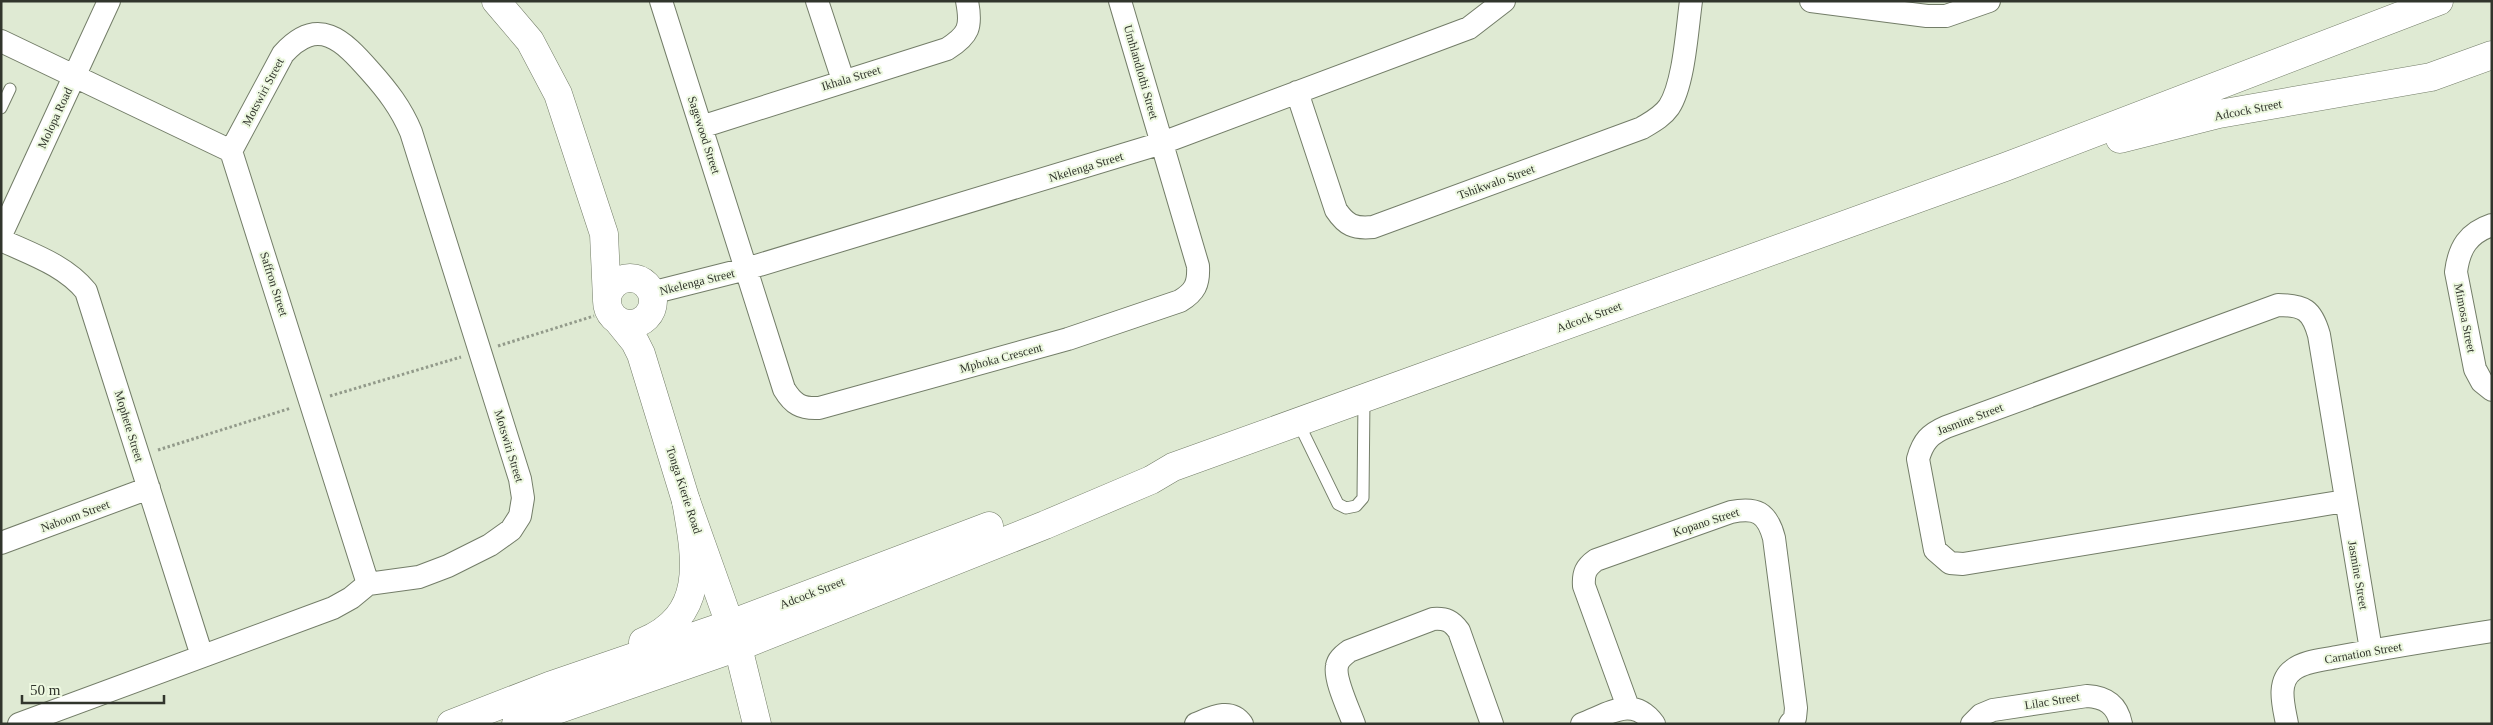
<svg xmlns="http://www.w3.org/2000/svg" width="2493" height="725" font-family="'Times New Roman',serif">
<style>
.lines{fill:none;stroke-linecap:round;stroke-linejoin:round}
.service-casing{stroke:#737d68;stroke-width:13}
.minor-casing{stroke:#737d68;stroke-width:24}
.tertiary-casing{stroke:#737d68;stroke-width:29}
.secondary-casing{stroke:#737d68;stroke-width:29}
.path{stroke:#929a8a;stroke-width:3;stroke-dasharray:2.5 2.5;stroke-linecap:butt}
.service{stroke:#fff;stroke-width:11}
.minor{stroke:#fff;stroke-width:22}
.tertiary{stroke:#fff;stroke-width:28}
.secondary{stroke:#fff;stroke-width:28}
.labels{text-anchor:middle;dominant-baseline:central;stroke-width:4;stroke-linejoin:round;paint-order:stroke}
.street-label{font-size:12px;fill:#31352c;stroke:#edf8e0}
</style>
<rect width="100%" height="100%" fill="#dfead3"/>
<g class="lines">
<g class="service-casing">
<path id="service" d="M1 108 10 89
M1298 422 1338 504 1346 508 1356 506 1363 498 1364 398"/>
</g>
<g class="minor-casing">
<path id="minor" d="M661 1 784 389C793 404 801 409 819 408L1068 339 1180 301C1195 292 1199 284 1198 266L1120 1
M817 1 843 80
M1811 1 1927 16H1946L1989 1
M1 41 231 151 368 584
M1297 92 1336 210C1346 225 1354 229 1373 227L1642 128C1652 122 1662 117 1669 107 1684 84 1687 30 1691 1
M701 127 947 49C969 35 972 27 967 1
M2492 225C2468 233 2459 248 2456 272L2475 369 2482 382 2492 390
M1 235 109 1
M1 240C31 254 65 265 86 291L202 656
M651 293 746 269 1162 143 1469 28 1504 1
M2345 501 1963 564 1950 563 1935 550 1918 459C1923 441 1930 434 1946 427L2278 305C2304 305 2312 310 2319 335L2371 650
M1 543 149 488
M1628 707 1584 586C1583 573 1586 567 1596 560L1731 512C1756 507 1767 512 1774 538L1796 708 1795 718 1790 724
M19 724 333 608 351 598 368 584 419 577 448 566 490 545 511 530 520 516 523 498 520 479 411 132C401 108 387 90 370 71 343 40 318 15 283 54L231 151
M1196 724C1211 718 1230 707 1242 724
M1354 724C1349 710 1334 679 1337 666 1338 659 1344 655 1349 651L1433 619C1446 618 1452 621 1459 631L1492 724
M1582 724C1609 714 1633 695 1654 724
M1972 724 1981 715 1993 710 2087 696C2105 697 2117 704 2121 724
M2287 724C2284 707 2276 682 2293 670 2304 661 2323 660 2337 657 2388 647 2440 639 2492 631"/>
</g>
<g class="tertiary-casing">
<path id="tertiary" d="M496 1 530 41 558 94 604 234 607 299
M607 301a23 23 0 1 1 46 0a23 23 0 1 1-46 0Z
M618 321 635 342 641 354 686 501 738 647 757 724"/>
</g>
<g class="secondary-casing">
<path id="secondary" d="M2120 139 2219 114 2431 77 2492 55
M643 642C708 615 696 558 686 501
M451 724 549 686 730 624 989 526
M516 724 738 647 1045 525 1151 480 1173 467 2005 167 2439 1"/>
</g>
<path class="path" d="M498 346 594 316
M330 396 461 357
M158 450 291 408"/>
<use href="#service" class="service"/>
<use href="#minor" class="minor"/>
<use href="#tertiary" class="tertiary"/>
<use href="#secondary" class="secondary"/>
</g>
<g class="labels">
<g class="street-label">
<text transform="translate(1141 72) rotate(74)">Umhlandlothi Street</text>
<text transform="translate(851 78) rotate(-17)">Ikhala Street</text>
<text transform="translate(263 92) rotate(-62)">Motswiri Street</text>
<text transform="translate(2248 110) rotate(-11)">Adcock Street</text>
<text transform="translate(55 118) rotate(-65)">Molopa Road</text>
<text transform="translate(704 135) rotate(72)">Sagewood Street</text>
<text transform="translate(1086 167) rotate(-17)">Nkelenga Street</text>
<text transform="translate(1496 182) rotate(-20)">Tshikwalo Street</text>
<text transform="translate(697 282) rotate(-14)">Nkelenga Street</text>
<text transform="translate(274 284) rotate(72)">Saffron Street</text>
<text transform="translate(1589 317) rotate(-20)">Adcock Street</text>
<text transform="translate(2465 318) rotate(79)">Mimosa Street</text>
<text transform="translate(1001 358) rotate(-15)">Mphoka Crescent</text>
<text transform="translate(1970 419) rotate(-21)">Jasmine Street</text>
<text transform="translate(129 426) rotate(73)">Mophete Street</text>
<text transform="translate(509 446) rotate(73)">Motswiri Street</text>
<text transform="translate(684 490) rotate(72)">Tonga Kierie Road</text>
<text transform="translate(75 516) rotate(-20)">Naboom Street</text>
<text transform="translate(1706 522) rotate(-18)">Kopano Street</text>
<text transform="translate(2358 575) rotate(80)">Jasmine Street</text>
<text transform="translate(812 593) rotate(-21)">Adcock Street</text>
<text transform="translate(2363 653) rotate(-10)">Carnation Street</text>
<text transform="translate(2052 701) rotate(-9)">Lilac Street</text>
</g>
</g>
<rect width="2493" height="725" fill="none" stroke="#31352c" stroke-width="5"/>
<path d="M22 695v8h142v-8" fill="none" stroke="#31352c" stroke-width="2.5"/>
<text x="30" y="695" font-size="15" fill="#31352c" stroke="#edf8e0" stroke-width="4" paint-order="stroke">50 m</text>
</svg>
